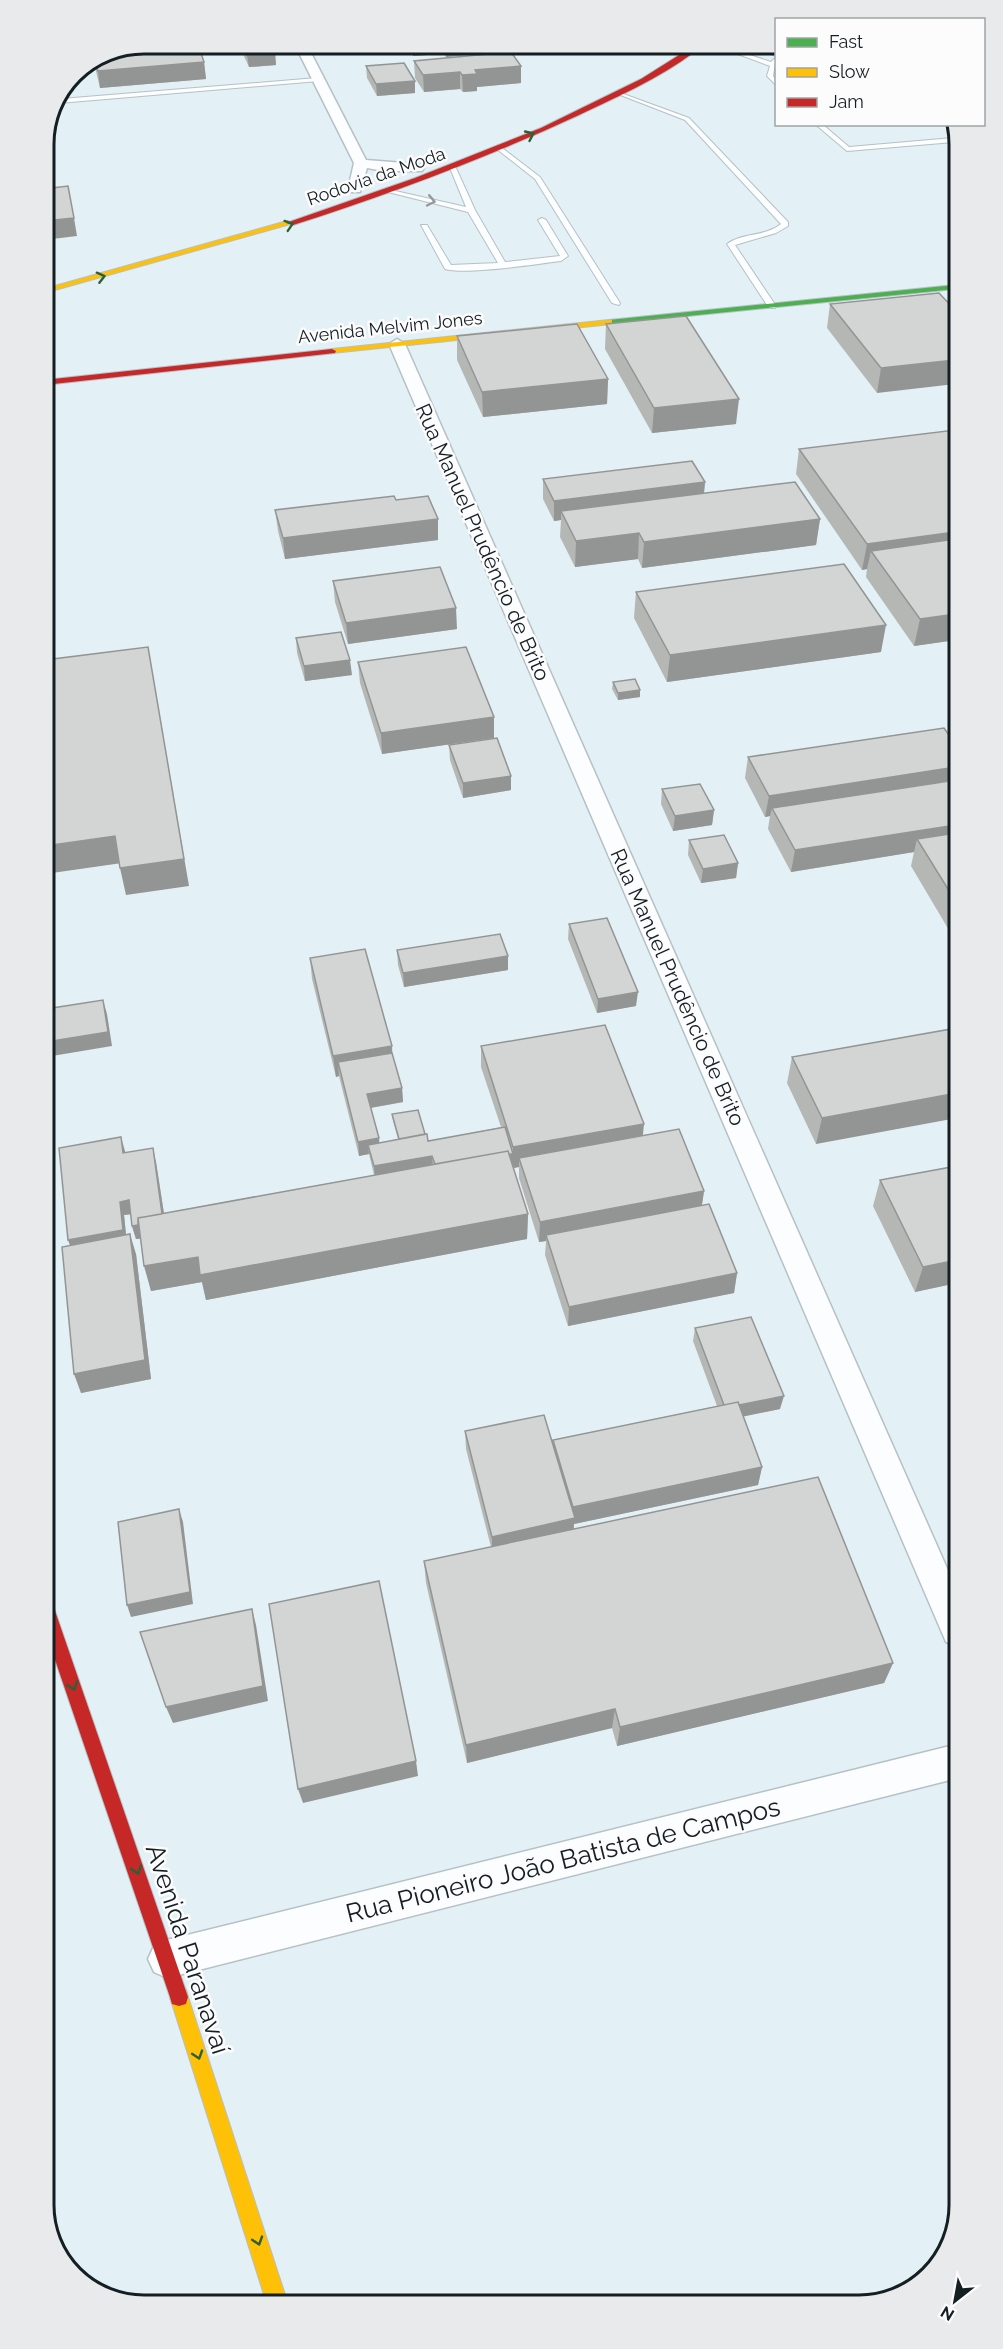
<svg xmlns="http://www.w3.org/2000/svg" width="1003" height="2349" font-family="Raleway,sans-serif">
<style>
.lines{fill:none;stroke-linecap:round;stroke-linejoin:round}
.lane-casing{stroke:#b6c1c6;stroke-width:2}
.street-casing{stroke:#b6c1c6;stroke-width:3}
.fast-casing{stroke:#b6c1c6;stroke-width:2}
.slow-casing{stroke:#b6c1c6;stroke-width:2}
.jam-casing{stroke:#b6c1c6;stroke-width:2}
.lane{fill:#fbfdfe;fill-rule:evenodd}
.street{fill:#fbfdfe;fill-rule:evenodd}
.fast{fill:#4caf50;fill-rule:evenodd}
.slow{fill:#ffc107;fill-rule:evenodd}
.jam{fill:#c62828;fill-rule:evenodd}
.wall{fill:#b5b7b5}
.shaded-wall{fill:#939594}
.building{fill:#d2d5d3;stroke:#939594;stroke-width:1.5}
.oneway{stroke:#2d6037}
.oneway2{stroke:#93999b}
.labels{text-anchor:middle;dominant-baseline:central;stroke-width:5;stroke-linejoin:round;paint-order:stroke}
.far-street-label{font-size:18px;fill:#141f23;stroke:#fcfcfc}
.street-label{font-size:21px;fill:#141f23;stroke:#fcfcfc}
.near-street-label{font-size:26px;fill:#141f23;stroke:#fcfcfc}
.rim{fill:none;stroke:#141f23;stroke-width:3}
</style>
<rect width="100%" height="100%" fill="#e3f0f5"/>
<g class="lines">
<g class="lane-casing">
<path id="lane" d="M743 45H752L776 52V56Z
M692 49 735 50 771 62 776 57 773 76 776 80V85L767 76 770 66 735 53 690 52Z
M317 78 319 81 59 103 61 99Z
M618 92 689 118 788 222V226L776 233 735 245 776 306 775 308H769L727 244C743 232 765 237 781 224L685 120 618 94Z
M815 124H822L849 147 953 138 954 142 847 151Z
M498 148H502L540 177 620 303 619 305 612 303 535 179 498 150Z
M453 166 456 168 475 210 505 262 560 256 538 220 542 218 546 220 568 256 561 261C536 264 465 275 445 269L421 225H427L451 265 498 263 468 212 388 192 391 190 466 207 450 168Z"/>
</g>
<g class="street-casing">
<path id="street" d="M297 49H309L366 160 417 164 422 165 424 168 422 171H384L367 168 360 192H350L348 189 354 163Z
M397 339 405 344 958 1593V1647L946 1642 389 344Z
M958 1744V1778L167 1978 154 1972 148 1959 154 1946 167 1940Z"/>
</g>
<g class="fast-casing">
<path id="fast" d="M955 285V289L609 324 605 322 609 320Z"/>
</g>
<g class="slow-casing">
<path id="slow" d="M287 221 294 223 44 293V289Z
M609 320H612V324L332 353 328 351 332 349Z
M179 1988 186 1990 188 1997 288 2304H267L170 1997 172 1990Z"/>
</g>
<g class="jam-casing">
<path id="jam" d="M695 45H703C667 75 621 95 579 115 486 158 390 194 293 225L286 223 415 178 541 128 641 79Z
M332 349 336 351 335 353 44 385V380Z
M47 1603 53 1606 55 1611 188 1997 186 2004 179 2006 172 2004 170 1997 47 1636Z"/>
</g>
<use href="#lane" class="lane"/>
<use href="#street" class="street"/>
<use href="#fast" class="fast"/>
<use href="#slow" class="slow"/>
<use href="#jam" class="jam"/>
</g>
<path class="wall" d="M499 47V52L446 57 441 48V54L413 56 409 48Z
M274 49 275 53 276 65 249 67 243 54V51L201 54 204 62 206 79 100 88 93 59 106 51Z
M414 61 521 66V83L477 87V91L463 92 460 89 424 92 415 78Z
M366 66 415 81V93L377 96 367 78Z
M939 293 877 393 827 328 830 304Z
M606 324 736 424 652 433 605 349Z
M457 336 608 379 607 404 483 417 457 360Z
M799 449 956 640 914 646 866 577 867 569 862 570 796 474Z
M543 479 705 482 704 493 820 519 816 545 642 568 638 559 575 567 560 537 561 520 554 521 543 499Z
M396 500 438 540 285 559 278 531 275 510Z
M333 581 457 629 348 644 335 602Z
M636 592 881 652 667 682 634 618Z
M296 638 352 675 305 681 297 653Z
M358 662 494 717V738L382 754 360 683Z
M613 682 640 697 618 700 612 689Z
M449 745 511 790 463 798 450 760Z
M956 745V942L911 866 914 852 791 872 768 829 770 816 765 817 745 778 748 757Z
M662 789 714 810 712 825 673 831 661 804Z
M689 840 738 863 736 878 701 883 688 855Z
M569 924 636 1006 597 1013 568 939Z
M397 950 508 970 404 987 398 965Z
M310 958 392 1053 402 1088 403 1102 371 1108 379 1143 398 1139 393 1121 392 1114 425 1134 428 1141 501 1127 481 1067V1046L643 1135 704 1191 702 1205 737 1273 734 1293 568 1326 545 1255 546 1241 539 1242 519 1178V1167L513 1168 528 1214 527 1239 206 1300 202 1282 151 1291 140 1239H136L132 1226 131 1214 124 1215 126 1235 136 1254 151 1379 81 1393 70 1245 125 1153 156 1162 164 1213 374 1175 369 1154 359 1156 339 1076 336 1077 312 979Z
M957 1028 816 1144 787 1083 792 1057Z
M957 1166V1283L915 1292 873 1206 880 1180Z
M695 1328 780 1409 743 1416 762 1467 758 1485 574 1524V1529L893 1663 884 1683 617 1746 612 1728 467 1763 426 1583 424 1561 491 1547 466 1449 465 1431 553 1445V1440L717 1406 693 1341Z"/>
<path class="shaded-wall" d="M499 47V52L446 57V48Z
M441 48V54L413 56V50Z
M242 50 243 51 155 58 154 51Z
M275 53 276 65 249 67 247 55Z
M204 62 206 79 100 88 98 71Z
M521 66V83L477 87V91L463 92 462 75 475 70Z
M460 72V89L424 92 423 75Z
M415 81V93L377 96 376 84Z
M68 85 69 91H65Z
M44 148H48L51 166H44Z
M74 218 77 236 44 240V221Z
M955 360V384L877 393 881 368Z
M608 379 607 404 483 417 482 392Z
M739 399 736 424 652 433 654 408Z
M705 482 703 503 561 511V520L554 521V501Z
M438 519V540L285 559 283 538Z
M820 519 816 545 642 568 644 542Z
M955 532V558L871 551 867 569 862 570 867 544Z
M639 533 638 559 575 567 576 541Z
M456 608 457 629 348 644 346 623Z
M956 614V640L914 646 920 619Z
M886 625 881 652 667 682 670 655Z
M148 647 189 886 126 895 120 868Z
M350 660 352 675 305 681 304 666Z
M640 690V697L618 700V693Z
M494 717V738L382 754 381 733Z
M956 767V788L772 808 770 816 765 817 769 796Z
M511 776V790L463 798V783Z
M714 810 712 825 673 831 675 816Z
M956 825V845L917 839 914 852 791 872 795 850Z
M115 836 122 863 45 874V846Z
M738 863 736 878 701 883 703 869Z
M508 956V970L404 987 403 973Z
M638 992 636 1006 597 1013 598 999Z
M103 1000 107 1014 112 1046 46 1057V1042Z
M392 1046 393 1067 338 1062 339 1076 336 1077 333 1056Z
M402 1088 403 1102 369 1108 367 1094Z
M957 1093V1118L816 1144 822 1118Z
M644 1124 642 1144 519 1158V1167L436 1182V1168L513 1154V1147Z
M121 1137 125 1151 127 1167 123 1153Z
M379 1138 380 1152 368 1145 369 1154 359 1156 358 1142Z
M153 1148 156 1162 167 1234 136 1239 132 1226Z
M432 1156 433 1170 375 1180 374 1166Z
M47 1159 51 1173 55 1213 46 1214Z
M704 1191 701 1211 546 1235V1241L539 1242 540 1222Z
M129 1200 133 1214 124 1215 127 1244 73 1254 68 1240 120 1202Z
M528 1214 527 1239 206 1300 202 1282 151 1291 144 1266 198 1257Z
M130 1234 136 1254 151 1379 81 1393 74 1374Z
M957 1260V1283L915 1292 923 1267Z
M737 1273 734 1293 568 1326 569 1307Z
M784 1396 780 1409 722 1421 725 1408Z
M762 1467 758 1485 574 1524 573 1536 492 1554V1537L572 1519 573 1507Z
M179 1509 183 1522 193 1604 131 1617 127 1605Z
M252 1609 256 1625 268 1701 173 1723 166 1707Z
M893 1663 884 1683 617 1746 620 1727Z
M615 1709 612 1728 467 1763 466 1745Z
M416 1761 418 1776 303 1803 298 1789Z"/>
<path class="building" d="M412 48H440L413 50Z
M274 49 275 53 247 55 245 50Z
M200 50 204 62 98 71 94 59 106 51Z
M511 52 521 66 475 70 477 74 462 75 460 72 423 75 414 61Z
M404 63 415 81 376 84 366 66Z
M45 134 48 148H44V137Z
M68 186 74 218 44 221V189Z
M939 293 955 310V360L881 368 830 304Z
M686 316 739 399 654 408 606 324Z
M577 324 608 379 482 392 457 336Z
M955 430V532L867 544 799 449Z
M692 461 705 482 554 501 543 479Z
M795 482 820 519 644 542 639 533 576 541 561 511Z
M394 496 396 500 428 496 438 519 283 538 275 510Z
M955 539 956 614 920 619 871 551Z
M844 564 886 625 670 655 636 592Z
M440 567 456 608 346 623 333 581Z
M341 632 350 660 304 666 296 638Z
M148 647 184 859 120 868 115 836 45 846V660Z
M466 647 494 717 381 733 358 662Z
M635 679 640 690 618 693 613 682Z
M944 728 956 745V767L769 796 748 757Z
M497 738 511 776 463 783 449 745Z
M956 780V825L795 850 772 808Z
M700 784 714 810 675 816 662 789Z
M956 833V902L917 839Z
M724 835 738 863 703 869 689 840Z
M607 918 638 992 598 999 569 924Z
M500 934 508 956 403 973 397 950Z
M365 949 392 1046 333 1056 310 958Z
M103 1000 108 1032 46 1042V1009Z
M605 1025 644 1124 513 1147 481 1046Z
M957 1028V1093L822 1118 792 1057Z
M392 1053 402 1088 367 1094 379 1138 358 1142 338 1062Z
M418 1110 425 1134 399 1139 392 1114Z
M505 1127 513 1154H509L508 1151 435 1164 432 1156 374 1166 368 1145 427 1134 428 1141Z
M679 1129 704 1191 540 1222 519 1158Z
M121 1137 123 1153 153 1148 162 1214 138 1218V1225L132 1226 129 1200 120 1202 123 1230 68 1240 59 1148Z
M508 1151 528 1214 200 1275 198 1257 144 1266 138 1218Z
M46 1159 50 1199 46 1200Z
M957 1166V1260L923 1267 880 1180Z
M709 1204 737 1273 569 1307 546 1235Z
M130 1234 145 1360 74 1374 62 1247Z
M751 1317 784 1396 739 1405 738 1402 724 1405 695 1328Z
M738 1402 762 1467 573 1507 553 1440Z
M544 1415 575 1518 492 1537 465 1431Z
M818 1477 893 1663 620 1727 615 1709 466 1745 424 1561Z
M179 1509 190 1592 127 1605 118 1522Z
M379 1581 416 1761 298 1789 269 1604Z
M252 1609 263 1686 166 1707 140 1632Z"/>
<defs><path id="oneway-chevron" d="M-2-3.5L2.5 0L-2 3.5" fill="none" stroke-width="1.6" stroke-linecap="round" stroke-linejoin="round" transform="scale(1.5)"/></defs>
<g class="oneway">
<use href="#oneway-chevron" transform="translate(530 135) rotate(-25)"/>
<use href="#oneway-chevron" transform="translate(289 225) rotate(-18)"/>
<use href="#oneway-chevron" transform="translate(101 277) rotate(-14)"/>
<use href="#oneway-chevron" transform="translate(73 1686) rotate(71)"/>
<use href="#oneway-chevron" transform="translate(137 1870) rotate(71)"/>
<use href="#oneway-chevron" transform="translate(198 2055) rotate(72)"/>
<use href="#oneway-chevron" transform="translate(258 2241) rotate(72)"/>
</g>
<use class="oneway2" href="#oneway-chevron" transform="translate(431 201) rotate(12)"/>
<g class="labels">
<g class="far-street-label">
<text transform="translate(376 176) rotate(-19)">Rodovia da Moda</text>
<text transform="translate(390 327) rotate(-6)">Avenida Melvim Jones</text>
</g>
<g class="street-label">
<text transform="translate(483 542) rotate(66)">Rua Manuel Prudêncio de Brito</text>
<text transform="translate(678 987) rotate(66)">Rua Manuel Prudêncio de Brito</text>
</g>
<g class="near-street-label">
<text transform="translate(563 1860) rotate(-14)">Rua Pioneiro João Batista de Campos</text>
<text transform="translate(188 1949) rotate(72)">Avenida Paranavaí</text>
</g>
</g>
<path d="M0 0H1003V2349H0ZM144 54H859A90 90 0 0 1 949 144V2205A90 90 0 0 1 859 2295H144A90 90 0 0 1 54 2205V144A90 90 0 0 1 144 54Z" fill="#e9eaeb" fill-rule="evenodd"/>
<path class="rim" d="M144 54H859A90 90 0 0 1 949 144V2205A90 90 0 0 1 859 2295H144A90 90 0 0 1 54 2205V144A90 90 0 0 1 144 54Z"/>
<rect x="775" y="18" width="210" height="108" fill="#fcfcfc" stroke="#9fa4a5" stroke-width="1.5"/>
<rect x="787" y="38" width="30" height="9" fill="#4caf50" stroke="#9fa4a5" stroke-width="1.5"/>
<text x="829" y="48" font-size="18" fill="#141f23">Fast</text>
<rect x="787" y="68" width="30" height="9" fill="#ffc107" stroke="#9fa4a5" stroke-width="1.5"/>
<text x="829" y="78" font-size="18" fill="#141f23">Slow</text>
<rect x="787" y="98" width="30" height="9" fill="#c62828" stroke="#9fa4a5" stroke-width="1.5"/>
<text x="829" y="108" font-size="18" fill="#141f23">Jam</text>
<g transform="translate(955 2301) rotate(211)" stroke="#fcfcfc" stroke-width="4.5" paint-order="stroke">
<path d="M0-4.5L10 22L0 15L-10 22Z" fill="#141f23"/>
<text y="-9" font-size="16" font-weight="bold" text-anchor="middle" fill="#141f23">N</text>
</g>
</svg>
